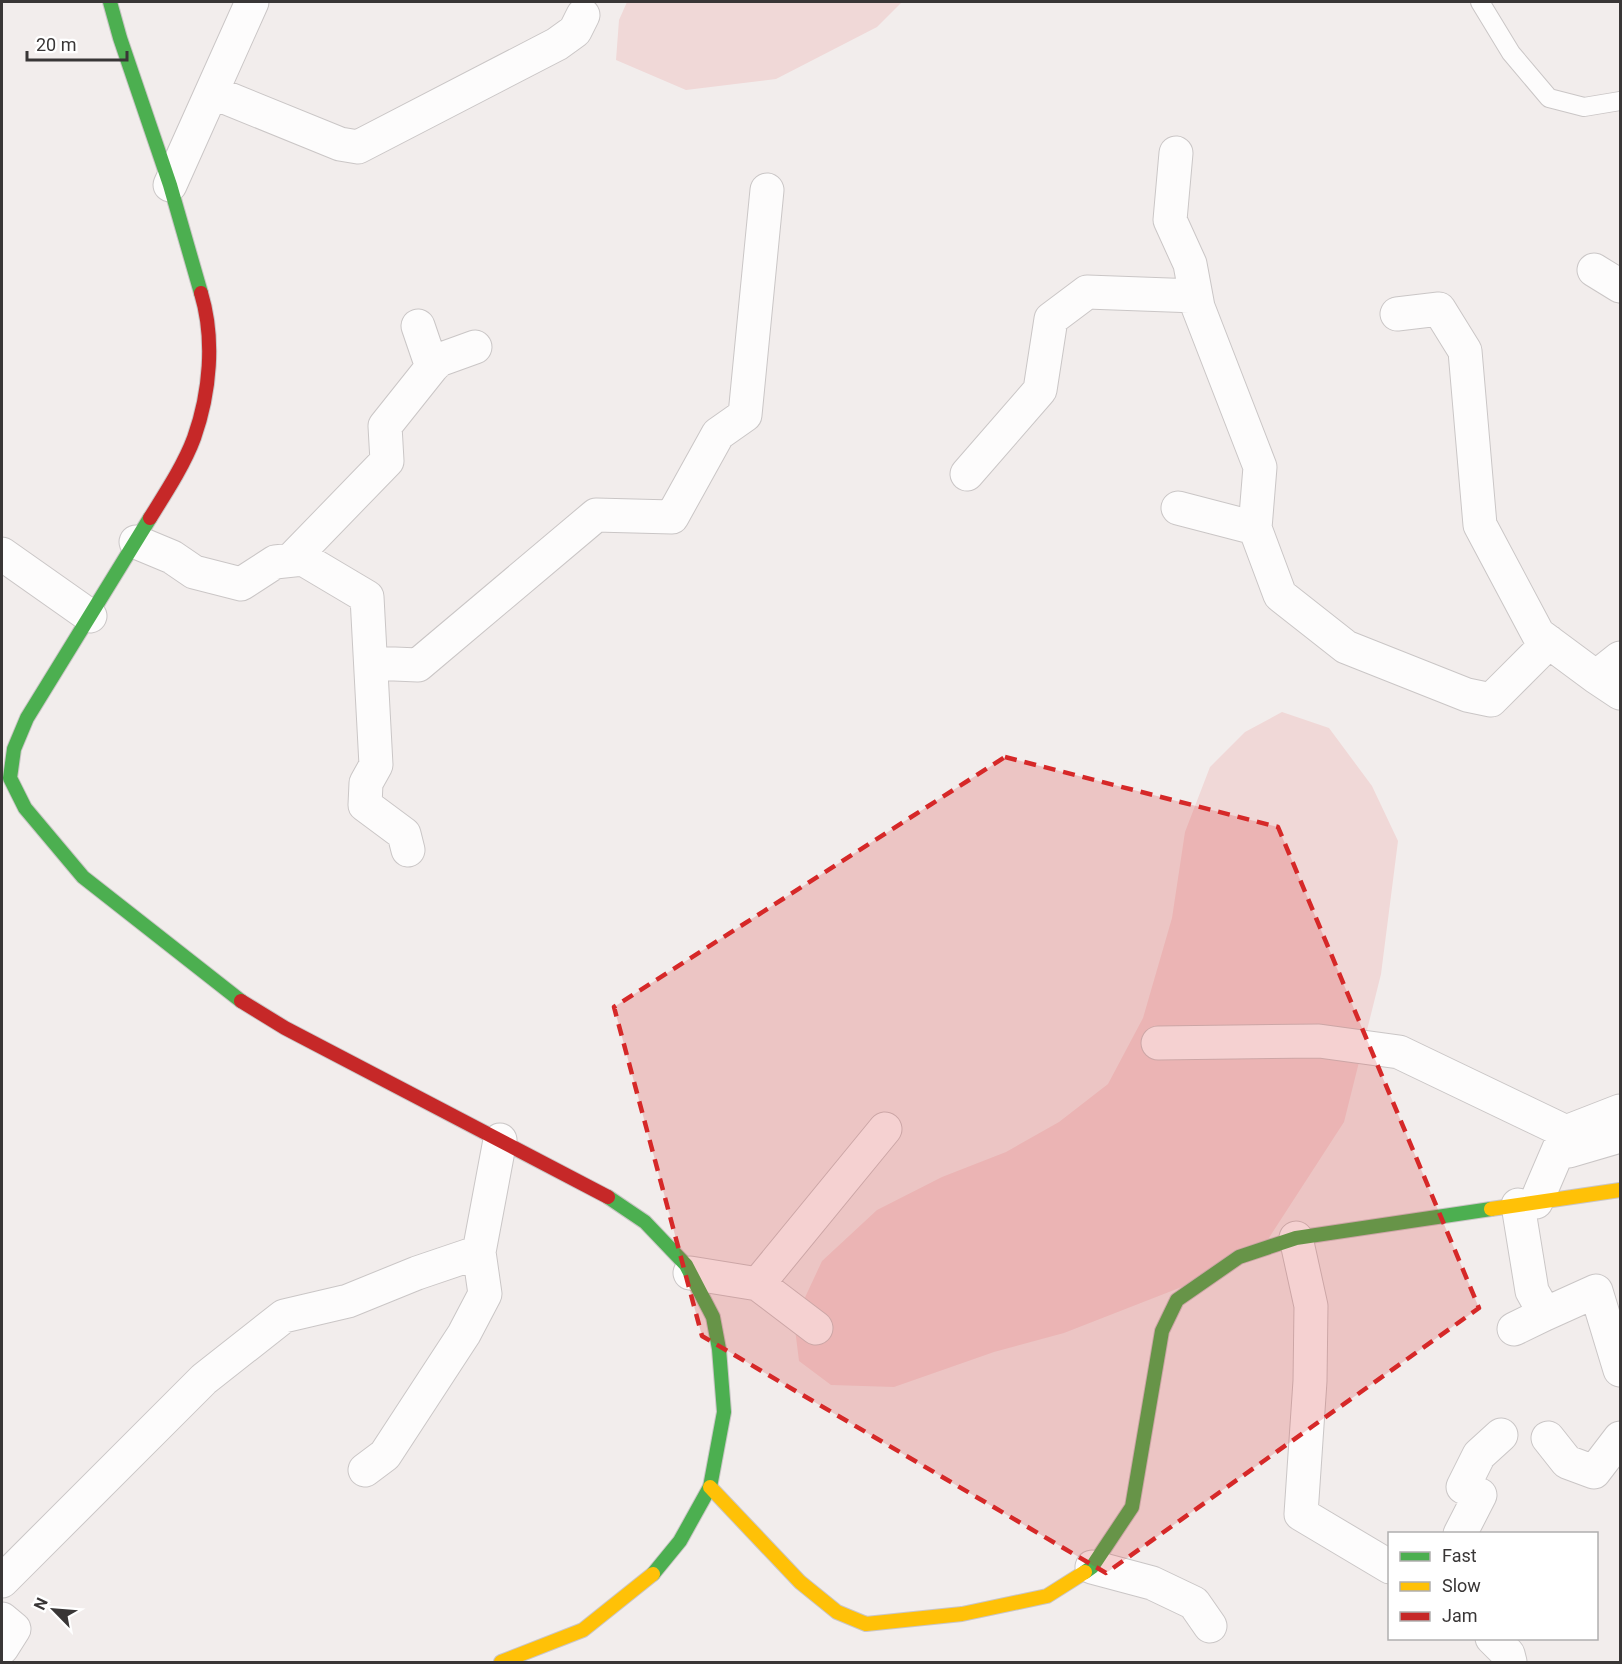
<svg xmlns="http://www.w3.org/2000/svg" width="1622" height="1664" font-family="Roboto,sans-serif">
<style>
.green{fill:#f0d8d7}
.lines{fill:none;stroke-linecap:round;stroke-linejoin:round}
.lane-casing{stroke:#cac6c6;stroke-width:20}
.street-casing{stroke:#cac6c6;stroke-width:35}
.fast-casing{stroke:#cac6c6;stroke-width:16}
.slow-casing{stroke:#cac6c6;stroke-width:16}
.jam-casing{stroke:#cac6c6;stroke-width:16}
.lane{stroke:#fdfcfc;stroke-width:18}
.street{stroke:#fdfcfc;stroke-width:33}
.fast{stroke:#4caf50;stroke-width:14}
.slow{stroke:#ffc107;stroke-width:14}
.jam{stroke:#c62828;stroke-width:14}
.marked{fill:#d62828;fill-opacity:0.2;stroke:#d62828;stroke-width:4.5;stroke-dasharray:12 8;stroke-linejoin:round}
</style>
<rect width="100%" height="100%" fill="#f2edec"/>
<path class="green" d="M627 2H902L877 27 776 79 686 90 616 60 619 20Z
M1282 712 1329 728 1372 786 1398 841 1381 974 1344 1122 1256 1258 1064 1333 994 1352 894 1387 831 1385 799 1361 794 1321 822 1261 877 1210 942 1177 1006 1152 1059 1122 1108 1084 1143 1018 1172 918 1185 832 1210 767 1245 732Z"/>
<g class="lines">
<g class="lane-casing">
<path id="lane" d="M1480 2 1511 53 1549 98 1584 107 1620 101"/>
</g>
<g class="street-casing">
<path id="street" d="M212 92 340 144 358 147 557 44 575 31 583 15
M1176 153 1170 220 1190 264 1198 307 1260 467 1255 528
M170 185 252 2
M1594 270 1620 286
M1397 314 1439 309 1465 351 1480 525 1538 634 1596 677
M418 326 432 367
M967 474 1040 390 1051 319 1087 292 1196 296
M1178 508 1255 528 1280 595 1346 647 1467 695 1491 700 1549 642
M136 542 172 557 194 572 241 584 275 562 303 559 367 597 376 765 366 783 365 805 404 834 408 850
M2 554 90 616
M291 560 387 461 385 426 432 367 439 360 475 347
M1620 658 1596 677 1620 693
M371 663 418 665 596 515 672 517 718 434 745 415 767 190
M1158 1043 1319 1041 1399 1052 1566 1132
M1569 1151 1620 1136
M1536 1202 1566 1132 1620 1111
M1296 1238 1311 1306 1310 1381 1301 1514 1390 1567
M690 1273 758 1284 816 1328
M758 1284 885 1129
M1545 1314 1596 1291 1620 1370
M1514 1329 1545 1314 1532 1291 1518 1205
M1548 1438 1567 1462 1594 1472 1620 1438
M365 1470 385 1455 464 1334 485 1294 479 1252
M1460 1534 1480 1495 1463 1487 1479 1455 1501 1435
M1092 1567 1152 1583 1194 1603 1210 1626
M2 1581 204 1379 284 1316 348 1301 417 1273 479 1252 500 1140
M2 1619 14 1629 2 1648
M1492 1638 1508 1654 1510 1662"/>
</g>
<g class="fast-casing">
<path id="fast" d="M110 2 120 38 170 185 201 293
M150 518 27 718 14 749 10 778 25 808 83 877 241 1001
M608 1197 645 1222 686 1265 713 1317 719 1349 724 1412 710 1487 680 1541 653 1574
M1085 1572 1092 1567 1132 1507 1162 1331 1177 1300 1239 1257 1296 1238 1491 1209"/>
</g>
<g class="slow-casing">
<path id="slow" d="M1491 1209 1620 1190
M710 1487 800 1582 837 1612 866 1624 962 1614 1047 1596 1085 1572
M501 1662 583 1630 653 1574"/>
</g>
<g class="jam-casing">
<path id="jam" d="M150 518C165 494 184 465 194 438 210 393 215 339 201 293
M241 1001 285 1028 608 1197"/>
</g>
<use href="#lane" class="lane"/>
<use href="#street" class="street"/>
<use href="#fast" class="fast"/>
<use href="#slow" class="slow"/>
<use href="#jam" class="jam"/>
</g>
<path class="marked" d="M1005 757 1278 827 1479 1308 1106 1573 702 1336 614 1007Z"/>
<rect width="1622" height="1664" fill="none" stroke="#393636" stroke-width="6"/>
<rect x="1388" y="1532" width="210" height="108" fill="#ffffff" stroke="#b0afaf" stroke-width="1.5"/>
<rect x="1400" y="1552" width="30" height="9" fill="#4caf50" stroke="#b0afaf" stroke-width="1.5"/>
<text x="1442" y="1562" font-size="18" fill="#393636">Fast</text>
<rect x="1400" y="1582" width="30" height="9" fill="#ffc107" stroke="#b0afaf" stroke-width="1.5"/>
<text x="1442" y="1592" font-size="18" fill="#393636">Slow</text>
<rect x="1400" y="1612" width="30" height="9" fill="#c62828" stroke="#b0afaf" stroke-width="1.5"/>
<text x="1442" y="1622" font-size="18" fill="#393636">Jam</text>
<g transform="translate(54 1610) rotate(295)" stroke="#ffffff" stroke-width="4.5" paint-order="stroke">
<path d="M0-4.5L10 22L0 15L-10 22Z" fill="#393636"/>
<text y="-9" font-size="16" font-weight="bold" text-anchor="middle" fill="#393636">N</text>
</g>
<path d="M27 51v9h100v-9" fill="none" stroke="#393636" stroke-width="3"/>
<text x="36" y="51" font-size="18" fill="#393636" stroke="#ffffff" stroke-width="4.5" paint-order="stroke">20 m</text>
</svg>
